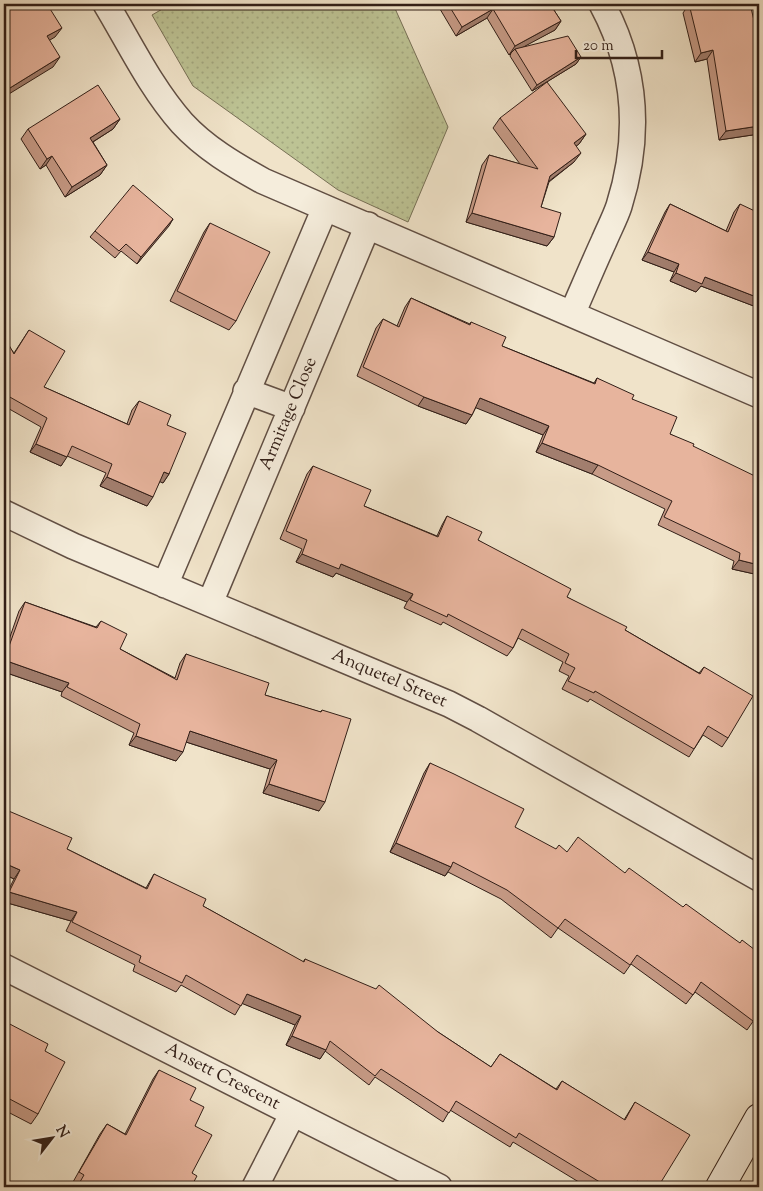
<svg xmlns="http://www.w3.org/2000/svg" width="763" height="1191" font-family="'Sorts Mill Goudy',serif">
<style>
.grass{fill:url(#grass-dots);stroke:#777056}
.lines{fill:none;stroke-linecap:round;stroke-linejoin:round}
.street-casing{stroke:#614f44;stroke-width:28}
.secondary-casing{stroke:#311e17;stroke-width:30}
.street{stroke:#f5eddc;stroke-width:25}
.secondary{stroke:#f5eddc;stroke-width:28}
.wall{fill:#c79b87;stroke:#311e17}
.shaded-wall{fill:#a27e6e;stroke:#311e17}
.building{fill:#e7b49d;stroke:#311e17}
.labels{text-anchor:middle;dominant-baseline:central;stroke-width:4.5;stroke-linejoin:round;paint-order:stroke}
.street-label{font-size:18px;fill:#311e17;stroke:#f5eddc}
</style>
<defs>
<pattern id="grass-dots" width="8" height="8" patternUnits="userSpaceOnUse" patternTransform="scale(1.25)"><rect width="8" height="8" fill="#bdc394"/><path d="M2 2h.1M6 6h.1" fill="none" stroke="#a3a77f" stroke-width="1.8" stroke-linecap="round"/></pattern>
</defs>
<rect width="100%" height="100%" fill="#f0e3c9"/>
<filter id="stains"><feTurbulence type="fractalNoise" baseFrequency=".004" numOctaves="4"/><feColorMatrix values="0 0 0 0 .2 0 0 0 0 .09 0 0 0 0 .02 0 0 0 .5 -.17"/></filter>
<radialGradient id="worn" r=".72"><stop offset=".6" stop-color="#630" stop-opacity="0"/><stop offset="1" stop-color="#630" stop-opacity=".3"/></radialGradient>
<path class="grass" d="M171 4H393L448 127 408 222 338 190 193 86 152 15Z"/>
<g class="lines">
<g class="street-casing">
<path id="street" d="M106 4C130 44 151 88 182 123 205 148 234 165 263 181L759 395
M572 314C583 289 593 265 604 241 609 229 615 218 619 206 641 136 637 69 602 4
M246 391 292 408
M4 513 73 546 449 704 478 719 759 878
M165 585 325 208
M210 603 368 225
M4 967 439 1187
M255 1187 293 1113"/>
</g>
<g class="secondary-casing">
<path id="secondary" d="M720 1187 759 1118"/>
</g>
<use href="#street" class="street"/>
<use href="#secondary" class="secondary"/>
</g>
<path class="wall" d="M437 4H550L561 21 555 30 524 46 581 57 576 64 532 91 510 56 511 53 509 55 487 18 456 36Z
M689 4 759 41V134L719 140 707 59 695 62 683 13Z
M500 118 586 134 579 144 576 146 574 162 549 182 541 207 554 237 547 246 466 222 482 165 489 155 520 164 493 128Z
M120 119 113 129 93 142 107 165 100 175 65 197 46 165 40 169 21 139 28 129Z
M670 204 726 231 734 212 740 204 759 308 701 286 696 292 670 281 674 272 642 260 665 212Z
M173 219 137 264 121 251 115 258 90 237 95 231Z
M210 223 236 321 229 330 170 301 204 232Z
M411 298 470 324 471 322 502 346 594 383 597 378 632 399 670 434 693 446 759 575 732 569 734 561 658 525 665 509 592 474 536 452 543 435 476 407 472 415 466 424 418 406 357 376 376 328 383 319 397 326 405 307Z
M29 330 44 387 127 424 132 410 139 401 167 425 169 474 163 483 160 481 147 506 100 486 106 473 67 456 61 466 30 452 41 427 4 406V340L14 353Z
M313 466 364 506 437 536 442 525 447 516 478 540 567 597 625 630 699 673 704 667 728 738 722 747 703 735 689 757 590 699 588 702 562 689 569 676 559 671 563 662 518 638 513 648 507 656 443 622 441 625 404 608 407 602 336 573 333 577 296 562 302 549 280 539 307 474Z
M25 602 96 627 101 621 120 649 175 678 180 663 186 654 265 695 320 712 322 710 319 811 263 793 270 769 186 742 176 761 129 745 134 733 61 696 62 692 4 672V654L19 611Z
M430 763 759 1013 747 1030 695 992 686 1004 631 964 624 974 558 928 551 938 501 899 448 872 445 876 390 852 424 773Z
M67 849 146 888 154 874 203 906 303 962 305 959 438 1032 491 1067 500 1054 556 1089 562 1081 624 1120 635 1102 658 1187H587L513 1142 510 1147 450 1110 443 1122 375 1077 369 1085 325 1051 320 1059 286 1045 295 1025 242 1003 235 1015 181 985 176 992 133 971 135 965 66 931 71 921 4 902V899L14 879 4 874Z
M4 1021 45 1051 38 1114 31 1124 4 1110Z
M159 1070 190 1100 195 1126 191 1187H76L77 1184 73 1182 100 1134 107 1124 125 1134 153 1079Z"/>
<path class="shaded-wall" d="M493 9 487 18 456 36 462 27Z
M561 21 555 30 516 51 515 49 509 55 515 46Z
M62 28 55 37 40 46 47 36Z
M713 50 707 59 695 62 701 53Z
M60 57 53 67 4 97V93L5 91Z
M581 57 576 64 532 91 537 85Z
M120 119 113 129 83 148 90 138Z
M759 126V134L719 140 726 131Z
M586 134 579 144 567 153 574 143Z
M581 153 574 162 544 185 550 176Z
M52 156 46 165 40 169 47 159Z
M107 165 100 175 65 197 72 187Z
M472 213 554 237 547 246 466 222Z
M173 219 169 226 137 264 141 257Z
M648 252 679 264 674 272 642 260Z
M676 273 705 277 759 298V308L701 286 696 292 670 281Z
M424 397 472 415 466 424 418 406Z
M480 398 549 426 543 435 474 407Z
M542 443 598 465 592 474 536 452Z
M36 444 67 457 61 466 30 452Z
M164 472 169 474 163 483 158 481Z
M107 477 153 497 147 506 100 486Z
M302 554 341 564 413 594 407 602 336 573 333 577 296 562Z
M739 560 759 565V575L732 569Z
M4 660 69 683 62 692 4 672Z
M190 731 277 760 270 769 183 741Z
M136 736 183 752 176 761 129 745Z
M269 784 325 802 319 811 263 793Z
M396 843 451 867 445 876 390 852Z
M4 863 20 870 14 879 4 874Z
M9 892 77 912 71 921 4 902V900Z
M247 994 301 1016 295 1025 241 1003Z
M292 1036 326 1050 320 1059 286 1045Z"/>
<path class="building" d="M4 4H47L62 28 47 36 60 57 5 91 4 88Z
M448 4H550L561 21 515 46 493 9 462 27Z
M689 4H750L759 41V126L726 131 713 50 701 53Z
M568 36 581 57 537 85 515 49Z
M547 82 586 134 574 143 581 153 550 176 541 207 561 213 554 237 472 213 489 155 538 169 500 118Z
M98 85 120 119 90 138 107 165 72 187 52 156 47 159 28 129Z
M133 185 173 219 141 257 126 244 119 251 95 231Z
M670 204 728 232 740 204 759 213V298L705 277 702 284 676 273 679 264 648 252Z
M210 223 270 252 236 321 177 291Z
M411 298 470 325 471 322 506 337 502 346 595 384 597 378 634 395 632 399 677 417 670 434 694 444 693 446 759 478V565L739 560 740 553 664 517 672 501 598 465 542 443 549 426 480 398 472 415 424 397 363 367 383 319 399 327Z
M29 330 65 351 44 387 129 425 139 401 171 415 167 425 186 433 169 474 164 472 153 497 107 477 112 464 72 446 67 457 36 444 47 418 8 396 4 403V340L5 338 14 354Z
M313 466 371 490 364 506 438 537 447 516 482 532 478 540 571 589 567 597 627 627 625 630 700 674 704 667 753 696 728 738 708 726 694 749 595 691 594 693 568 681 575 668 565 663 569 654 522 629 513 648 448 614 447 617 410 600 413 594 341 564 339 569 302 554 307 540 286 531Z
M25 602 97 628 101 621 127 634 120 649 177 680 186 654 269 683 265 695 321 712 322 710 351 719 325 802 269 784 277 760 190 731 183 752 136 736 140 724 67 687 69 683 4 660Z
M430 763 454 774 524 809 515 827 556 849 559 845 567 852 578 837 625 873 629 868 683 907 686 904 740 943 742 940 759 953V1013L753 1021 701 982 693 995 637 955 630 965 565 919 558 928 507 890 453 862 451 867 396 843Z
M4 809 72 838 67 849 147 889 154 874 206 899 203 906 304 962 305 959 376 989 379 985 438 1032 491 1067 500 1054 557 1090 562 1081 625 1120 635 1102 690 1135 658 1187H647L637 1181 633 1187H608L519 1133 516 1138 456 1101 449 1113 381 1069 375 1076 330 1041 326 1050 292 1036 301 1016 247 994 241 1006 186 975 182 983 139 962 141 956 72 922 77 912 9 892 20 870 4 863Z
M4 1021 48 1044 45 1051 65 1062 38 1114 4 1096Z
M159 1070 196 1088 190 1100 204 1107 195 1126 212 1135 192 1173 197 1176 191 1187H77L84 1175 79 1172 107 1124 126 1135Z
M345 1183 353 1187H342Z"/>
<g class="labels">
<g class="street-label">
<text transform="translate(289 414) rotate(-67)">Armitage Close</text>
<text transform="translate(389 679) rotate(23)">Anquetel Street</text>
<text transform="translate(222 1077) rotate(27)">Ansett Crescent</text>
</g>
</g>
<rect width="763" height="1191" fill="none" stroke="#f0e3c9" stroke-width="20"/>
<rect x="5" y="5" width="753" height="1181" fill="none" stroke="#311e17" stroke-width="2.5"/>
<rect x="10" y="10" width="743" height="1171" fill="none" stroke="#311e17"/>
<g transform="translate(52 1138) rotate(59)" stroke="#f5eddc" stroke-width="4" paint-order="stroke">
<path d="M0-4L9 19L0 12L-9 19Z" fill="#311e17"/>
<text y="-8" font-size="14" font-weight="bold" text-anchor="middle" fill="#311e17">N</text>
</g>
<path d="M576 50v8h86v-8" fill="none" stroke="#311e17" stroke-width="2.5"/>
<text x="583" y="50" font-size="15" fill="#311e17" stroke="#f5eddc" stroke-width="4" paint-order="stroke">20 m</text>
<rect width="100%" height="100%" filter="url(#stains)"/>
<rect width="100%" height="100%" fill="url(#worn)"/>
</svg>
